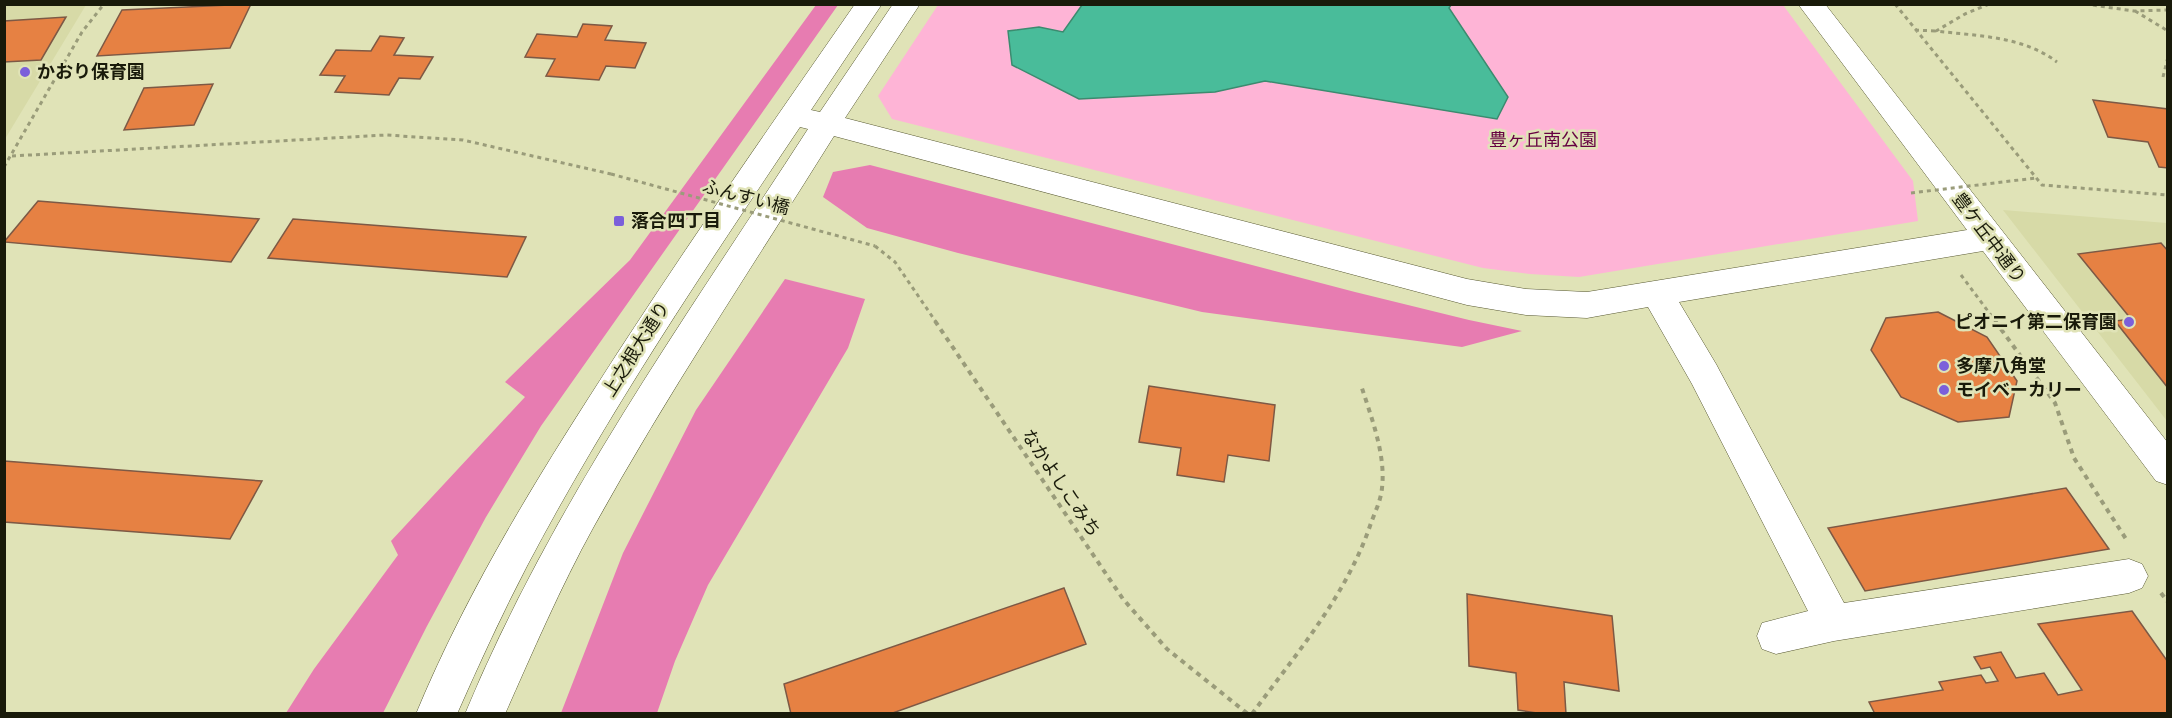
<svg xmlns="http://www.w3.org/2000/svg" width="2172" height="718" font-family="'Varela Round','Noto Sans JP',sans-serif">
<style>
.built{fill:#d7daa7}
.green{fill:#feb4d6}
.forest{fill:#e77cb1}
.water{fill:#49bc9a;stroke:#3b8b6f;stroke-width:1.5}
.building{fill:#e68143;stroke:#7d5945;stroke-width:1.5}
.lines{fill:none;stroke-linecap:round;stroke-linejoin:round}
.minor-casing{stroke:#585933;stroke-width:1}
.path-far1{stroke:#9a9c7a;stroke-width:3;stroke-dasharray:4 4;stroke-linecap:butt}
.path{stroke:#9a9c7a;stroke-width:4;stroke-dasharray:5 5;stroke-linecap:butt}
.minor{fill:#fff;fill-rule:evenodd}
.path-bridge{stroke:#9a9c7a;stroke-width:3;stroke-dasharray:4 4;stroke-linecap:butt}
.poi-dot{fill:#7b5fda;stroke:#e0e3b7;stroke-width:2}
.labels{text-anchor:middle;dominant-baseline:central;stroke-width:5;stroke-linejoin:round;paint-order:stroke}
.poi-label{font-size:18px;font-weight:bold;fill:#191a0a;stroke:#e0e3b7;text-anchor:start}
.park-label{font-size:18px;fill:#660141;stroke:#e0e3b7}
.street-label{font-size:18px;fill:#191a0a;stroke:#e0e3b7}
</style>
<rect width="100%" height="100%" fill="#e0e3b7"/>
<path class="built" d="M5 5H86L5 139Z
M2003 210 2167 223V421Z"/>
<path class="green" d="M938 5H1783L1913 181 1918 221 1579 277 1530 274 1483 268 892 119 878 96Z"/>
<path class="forest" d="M816 5H838L541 426 486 517 427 626 383 713H286L314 669 398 555 391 541 525 397 505 382 630 260Z
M870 165 1355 292 1469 320 1522 331 1462 347 1202 312 958 253 867 228 823 197 833 172Z
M785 279 865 299 848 348 708 585 675 661 657 713H561L623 553 696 410Z"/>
<path class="water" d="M1082 5H1451L1449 8 1508 97 1497 119 1265 81 1215 92 1079 99 1012 65 1008 31 1039 27 1063 32Z"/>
<path class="building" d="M251 4 230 48 97 56 122 10Z
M66 17 41 60 4 62V21Z
M583 24 612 26 605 40 646 43 635 68 606 66 599 80 546 76 555 59 525 57 537 34 577 37Z
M380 36 404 38 394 55 433 57 420 79 399 78 389 95 335 92 345 76 320 75 336 50 371 51Z
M213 84 194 125 124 130 144 88Z
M2093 100 2168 109V168L2159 167 2148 142 2108 137Z
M38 201 259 219 231 262 4 242Z
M293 219 526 237 507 277 268 258Z
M2161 243 2168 251V388L2115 321 2131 319 2078 254Z
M1938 312 1987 337 2017 381 2009 417 1958 422 1901 397 1871 350 1886 318Z
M1149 386 1275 405 1269 461 1228 455 1224 482 1177 475 1181 448 1139 442Z
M4 461 262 481 230 539 4 522Z
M2066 488 2109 549 1865 591 1828 528Z
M1064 588 1086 644 890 714H791L784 684Z
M1467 594 1612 616 1619 691 1564 682 1566 714H1543L1518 710 1516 673 1469 666Z
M2132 611 2168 662V714H1875L1869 702 1943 690 1939 682 1981 675 1986 683 1998 681 1990 667 1981 669 1974 657 2001 652 2016 678 2044 673 2058 695 2082 690 2038 624Z"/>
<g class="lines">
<g class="minor-casing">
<path id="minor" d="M855 4H882L811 110 820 112 893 4H920L845 118 1467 279 1526 289 1587 292 1967 230 1798 4H1825L2168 443V485L2156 481 1983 251 1679 302 1716 364 1844 603 2129 559 2142 564 2148 576 2142 588 2129 593 1834 641 1776 654 1762 649 1757 636 1762 623 1808 611 1692 384 1648 307 1587 318 1526 315 1467 305 834 136C753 266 667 394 593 528 560 588 533 651 505 714H465C552 504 685 319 808 129L800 127C704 270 607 414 527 566 502 614 479 664 457 714H416C462 603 524 499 588 399 673 265 764 135 855 4Z"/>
</g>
<path class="path-far1" d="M1895 4 2042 185 2168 195
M1989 4 1965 14 1936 31C1977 36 2023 36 2057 62
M2085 4 2134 11 2168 10
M2135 11 2168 31
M1915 30 1936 31
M2163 77 2168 57
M12 156 386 135 463 140 611 174
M4 167 82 32 104 4
M875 246 895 262 936 322
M1961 275 1996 322"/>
<path class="path" d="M935 321 1123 599 1167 649 1248 714
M1995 321 2055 403 2074 458 2126 539
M2161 593 2168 602
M1252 714C1296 654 1347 595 1371 523 1375 512 1381 500 1382 488 1386 454 1371 417 1361 385"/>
<use href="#minor" class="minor"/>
<path class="path-bridge" d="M611 174 875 246
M1911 193 2036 178"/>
</g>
<g class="poi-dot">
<circle cx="25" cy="72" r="6"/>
<rect x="613" y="215" width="12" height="12" rx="3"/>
<circle cx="2129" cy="322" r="6"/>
<circle cx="1944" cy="366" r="6"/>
<circle cx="1944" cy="390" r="6"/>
</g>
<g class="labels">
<g class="poi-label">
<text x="37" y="72">かおり保育園</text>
<text x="631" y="221">落合四丁目</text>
<text x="2117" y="322" text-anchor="end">ピオニイ第二保育園</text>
<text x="1956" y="366">多摩八角堂</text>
<text x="1956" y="390">モイベーカリー</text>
</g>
<g class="park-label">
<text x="1543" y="140">豊ヶ丘南公園</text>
</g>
<g class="street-label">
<text transform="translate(746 197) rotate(15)">ふんすい橋</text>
<text transform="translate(1989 238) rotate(53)">豊ケ丘中通り</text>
<text transform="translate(636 349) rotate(-58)">上之根大通り</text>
<text transform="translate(1061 483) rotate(56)">なかよしこみち</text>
</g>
</g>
<rect width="2172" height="718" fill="none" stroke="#191a0a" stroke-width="12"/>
</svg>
